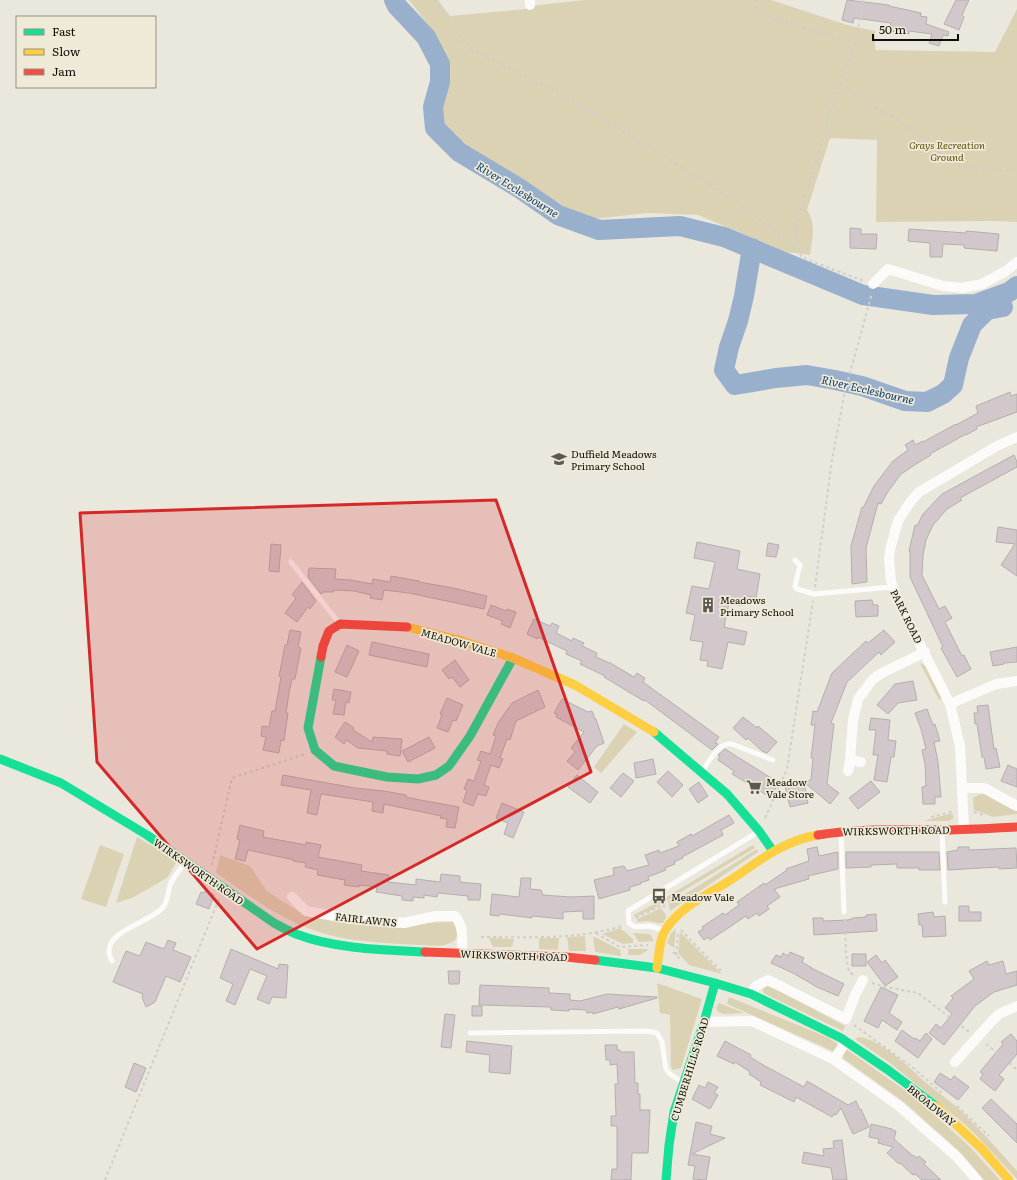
<svg xmlns="http://www.w3.org/2000/svg" width="1017" height="1180" font-family="Literata,serif">
<style>
.green{fill:#dbd2b4}
.lines{fill:none;stroke-linecap:round;stroke-linejoin:round}
.river{stroke:#99b0cd;stroke-width:20}
.building{fill:#d2c8cc;stroke:#b3afad}
.path{stroke:#cfcecb;stroke-width:2;stroke-dasharray:3 3;stroke-linecap:butt}
.lane{stroke:#fcfbfa;stroke-width:5}
.street{stroke:#fcfbfa;stroke-width:10}
.fast{stroke:#16e098;stroke-width:9}
.slow{stroke:#ffcf43;stroke-width:9}
.jam{stroke:#f24e42;stroke-width:9}
.marked{fill:#d62828;fill-opacity:0.2;stroke:#d62828;stroke-width:3;stroke-linejoin:round}
.labels{text-anchor:middle;dominant-baseline:central;stroke-width:3.5;stroke-linejoin:round;paint-order:stroke}
.park-label{font-size:10px;font-style:italic;fill:#64520b;stroke:#efead8}
.poi-label{font-size:10px;fill:#0e0d07;stroke:#efead8;text-anchor:start}
.street-label{font-size:10px;fill:#0e0d07;stroke:#efead8}
.water-label{font-size:11px;font-style:italic;fill:#083970;stroke:#efead8}
</style>
<rect width="100%" height="100%" fill="#eae7dd"/>
<path class="green" d="M409 0H438L450 16 525 9 538 5 585 0H771L847 25 875 31V50L995 52 1017 9V222L994 221 876 222 877 140 830 138 807 210C817 224 812 239 810 255L786 252 698 215 648 213 592 219 562 210 446 136 437 116 447 73 432 30Z
M920 663 926 666 942 698 939 700Z
M624 724 637 732 601 773 594 767Z
M984 794 1013 810H1017V814L993 817 974 810 973 798 978 795Z
M952 813 954 818 949 821H923Z
M137 837 159 850 176 863 167 878 132 898 116 903Z
M100 845 124 854 106 907 81 899Z
M753 845 755 848 653 909 635 917 634 915 663 899Z
M757 849 758 852 670 911 669 904Z
M220 855 250 866 267 891 304 915 362 925 397 928 424 923 453 922C457 928 461 937 452 942 443 948 429 945 419 945 384 943 346 942 313 930 277 917 247 894 216 873Z
M661 908 666 915V918L663 923H658L648 921 639 922 636 920Z
M620 928 633 939V943L623 944 602 934Z
M676 929 674 948 667 943 671 933Z
M680 932 722 974 689 965 678 953Z
M633 933 650 934 654 941 639 942Z
M585 936 586 951H569L567 937Z
M593 936 620 950 621 956 595 952Z
M489 938 514 939 512 947H493Z
M539 938H559L558 950 539 949Z
M628 949H647L648 950 640 955H628Z
M657 983 702 999 681 1068 673 1070 671 1067 670 1015 660 1013Z
M767 986 776 989 845 1026 843 1031 765 994 763 992V988Z
M729 997 827 1037 838 1044 835 1052 727 1004Z
M719 1003 744 1013 725 1014 718 1012 716 1008Z
M859 1037C880 1039 909 1067 924 1081 937 1092 951 1101 962 1112 982 1131 999 1151 1017 1171V1179L973 1132 961 1121 890 1063 855 1039Z
M846 1049 913 1096 969 1146 1000 1180H984L960 1152 904 1102 844 1059 842 1055Z"/>
<g class="lines">
<path class="river" d="M394 0 397 6 426 37 440 64V82L433 107 435 128 459 152 519 188 558 215 599 230 680 226 724 237 863 295 933 305 976 304 1009 292 1017 286
M752 248 744 296 738 321 729 347 724 370 735 385 776 378 807 375 835 380 862 386 905 401 927 402 943 394 953 385 959 358 972 325 987 310 1003 307"/>
</g>
<path class="building" d="M847 0 889 5V6L921 13 920 16 927 17 926 24 949 32 948 36 943 35 939 46 929 43 932 34 909 31V34L890 31 891 23 854 18 853 23 842 20Z
M956 0H969L962 15 964 17 959 30 944 24Z
M850 228 861 229V234H877L876 249 850 248Z
M909 229 966 233V231L999 234 997 251 964 248V245L943 244 942 257H930V243L908 241Z
M1010 392 1011 396 1017 394V412L976 427 977 429 966 435V434L930 454 931 455 916 464 901 474 887 493 881 504 878 503 866 548 867 582 852 584 851 546 862 507 863 508 874 486 893 461 908 450 905 445 913 440 915 445 923 441V442L956 424V425L978 413 976 406Z
M1014 455 1017 462V467L960 498 962 500 947 509 933 525 926 540 923 555 922 575 939 609 945 606 952 618 945 622 962 656 964 655 971 669 957 677 941 648 943 647 910 577V552L909 551 915 525 917 526 923 514 942 494Z
M998 527 1017 530V576L1001 565 1015 544 996 542Z
M697 542 740 551 737 569 760 574 756 598 743 595 741 606 729 603 724 627 747 632 744 645 728 642 722 669 707 666 708 661 700 660 703 642 690 640 695 615 686 613 692 586 709 589 715 562 694 558Z
M768 543 779 545 776 557 766 556Z
M271 544 281 545 279 572 269 571Z
M309 568 336 569 335 579 351 580 372 584 373 579 390 582 391 576 419 581V582L453 588 487 596 484 609 409 593 384 590 382 600 370 598 371 595 354 591 334 590V592H323L321 594 308 577Z
M302 582 316 601 310 609 308 607 297 622 285 613 296 598 292 595Z
M872 600 873 605H878V616L856 617 855 601Z
M491 605 506 611 507 609 516 612 510 628 501 624 503 621 487 615Z
M534 619 550 626 552 623 559 626 556 633 572 641 573 638 584 643 582 646 597 653 596 657 612 664 634 677 637 673 645 678 643 682 719 737 715 743 718 744 712 750 645 700 644 701 627 691 604 677 605 676 580 664 582 661 566 654 567 651 538 637 537 639 527 634Z
M290 630 301 632 298 647 301 648 295 679H292L289 693 286 713H288L284 741 281 740 279 753 263 750 266 737 261 736 262 726 269 727 272 711H275L281 677 279 676 281 666 285 645H287Z
M884 630 895 642 881 655 879 652 847 682 831 723 834 724 827 784 839 793 830 804 804 782 811 780 813 758H811L815 725H811L813 711 817 712 832 673 866 641 868 643Z
M372 642 429 654 427 667 369 655Z
M347 645 359 651 347 677 335 672Z
M1017 647V662L1004 663V664L993 666 990 652Z
M455 660 469 680 460 687 452 677 449 679 442 670Z
M913 681 917 700 898 703 888 714 877 705 895 684Z
M334 689 351 692 349 703 346 702 344 715 333 714 336 700H332Z
M538 690 545 707 516 721 510 740 507 739 500 758 503 759 499 768 491 765 484 785 489 787 486 796 478 794 473 806 463 802 467 790 464 789 468 779 474 781 481 761 477 760 481 751 490 754 496 736 493 735 498 723 512 703Z
M447 698 463 705 456 721 453 720 448 732 437 728 442 715 440 714Z
M562 699 588 712 592 711 595 719H596L604 743 597 746 578 770 567 761 575 752 571 748 584 732 556 717 557 715 554 713Z
M988 705 994 749 996 748 1000 767 986 769 984 757H982L977 724H975L974 713H978L977 706Z
M927 709 933 725 935 724 940 741 934 742 938 762 941 797H935V804H923L922 787 926 786 925 764 922 750 926 749 921 729 915 713Z
M743 717 757 728 758 726 777 742 767 753 762 751 748 738 746 740 733 728Z
M871 718 890 720 888 740 896 741 894 757H891L887 782 874 780 878 755H873L876 730H869Z
M345 722 354 728 353 730 372 742 373 737 402 739 400 756 387 754V751L358 748 346 740 344 744 335 737Z
M429 737 435 748 408 762 402 751Z
M725 749 779 783 770 797 732 774 734 771 718 760 720 756 718 755Z
M653 759 656 774 636 778 634 763Z
M1008 765 1017 769V787L1001 781Z
M668 771 683 785 672 797 657 782Z
M623 773 634 781 621 797 610 788Z
M283 775 355 788 384 791 406 795V797L420 800 459 807 455 828 446 827 447 819 440 818 441 816 384 804 383 813 372 811 373 802 321 794 317 815 307 813 311 790 281 785Z
M577 775 598 792 590 803 568 787Z
M871 781 880 792 858 809 849 798Z
M699 782 708 796 698 803 689 789Z
M804 782 808 803 790 807 785 786Z
M502 803 524 812 513 838 504 834 508 823 496 818Z
M729 815 734 823 721 830 723 835 682 857 683 858 674 862 675 864 665 868 666 870 648 877 649 880 640 883 641 884 630 887V890L599 899 594 880 614 875 613 868 624 866 627 871 649 865 645 855 659 850 660 853 679 846 677 842 691 834 692 836Z
M240 825 264 831 263 837 306 845V842L321 845 318 857 362 865 361 871 389 875 388 882 416 885V879L440 882 441 874 460 876V882L481 884 480 900H468V896L438 893 437 897 424 895V898L413 897V901L402 900V896L376 892 377 887 359 885V887L344 885 345 880 317 875 318 870 305 867 306 863 293 861 294 860 248 850 245 861 235 859 240 840 237 839Z
M817 847 819 856 838 852V869L808 876 809 879 774 889 780 897 767 906 769 909 759 916 757 913 748 919 746 916 710 940 708 937 704 940 698 932 703 929 702 927 723 913 725 915 739 905 737 902 764 883 765 885 787 870 786 869 809 861 807 849Z
M958 847H969V850L1016 848 1017 868 999 869V867L948 870 947 852 958 850Z
M846 852H939L940 870H919V868H897V864L871 865V867L846 868Z
M521 878H531L530 889 541 890 543 895 570 897 594 896V919H583V911L563 912V919L532 916V918L500 914 499 916 490 915 492 894 519 897Z
M205 891 214 895 209 909 196 904 201 892 204 893Z
M959 906H969V912H981V921H959Z
M933 912 934 917 945 916 946 936 923 937 922 925H919L918 914Z
M876 914 877 931 814 935 813 918H823V921L848 920 852 919V918L866 917V915Z
M168 940 176 943 173 950 191 957 180 982 166 976 155 1002 146 1007 142 997 143 994 113 982 126 951 140 956 146 942 164 949Z
M231 949 278 969 279 964 288 965 286 998 272 997 269 1004 257 999 267 976 250 969 235 1005 226 1001 233 984 220 978Z
M790 952 804 958 802 962 812 968H811L844 984 838 996 817 987 793 973 771 963 776 955 781 957 783 953 788 956Z
M852 954H866V966H852Z
M876 955 882 963 885 960 898 977 885 986 867 962Z
M987 961 989 965 1003 961 1006 974 1017 971V985L994 992 975 1006 944 1045 929 1033 936 1024 941 1028 952 1014 945 1008 953 998 951 996 974 979 969 971Z
M448 971H460L459 984H449Z
M480 985 549 988V993L570 994V1000L580 1001 607 994 657 997V998L619 1009 618 1007 593 1014V1012L587 1013 586 1010 569 1009V1011L551 1010V1007L479 1005Z
M881 987 898 995 889 1013 902 1022 897 1030 882 1020 878 1028 864 1021Z
M472 1006H482V1016H472Z
M445 1014 455 1015 451 1048 441 1047Z
M902 1030 914 1039 915 1038 920 1041 926 1033 932 1039 918 1058 895 1041Z
M1011 1034 1017 1041V1054L999 1075 1004 1079 995 1091 980 1079 983 1074 980 1072 1003 1044 1001 1042Z
M467 1041 512 1046 510 1074 489 1072 490 1055 466 1052Z
M725 1041 751 1055 750 1057 765 1066 804 1087 807 1081 848 1105 856 1101 860 1110 861 1109 869 1127 853 1134 841 1108 836 1115 834 1114 832 1117 796 1097 794 1102 760 1085 761 1082 749 1074 750 1072 735 1062 734 1064 717 1056Z
M605 1045H617V1050H620V1052H634L635 1083H638V1094H640V1110H650L648 1153H632L631 1180H611L612 1169H617V1126H611V1116H616L615 1084H618L617 1064 610 1065V1060H606Z
M134 1063 146 1068 136 1092 125 1087Z
M940 1073 951 1080 954 1076 969 1087 958 1100 934 1082Z
M708 1082 718 1087 714 1093 718 1095 710 1109 692 1099 699 1085 705 1088Z
M991 1099 1017 1124V1143L982 1108Z
M696 1122 712 1126 710 1134 725 1138 692 1154 710 1157 706 1180 693 1179 695 1166 688 1165Z
M871 1124 892 1129V1130L896 1131 894 1139 913 1156V1155L917 1158 919 1156 926 1162 924 1164 941 1180H922L915 1174 913 1175 900 1163 899 1164 887 1153 893 1147 878 1143 879 1139 869 1137Z
M842 1140 847 1180H833L831 1168 802 1163 804 1152 824 1156 823 1149 834 1148 833 1141Z"/>
<g class="lines">
<path class="path" d="M435 0 461 39 473 50 560 93 704 181 740 205 798 250
M756 0 757 12 760 14 855 43
M862 0V9L855 43 839 84 800 212 796 231 801 256 808 260 864 281
M839 84 877 108 892 116 959 166 992 170H1017
M815 587 832 460 845 391 872 293
M974 812 983 815
M931 817 954 811
M765 818 787 769 813 601
M212 865 232 778 305 754
M663 905 676 898
M636 918 663 905 666 910
M845 920 846 955 849 972 855 976
M681 930 721 971
M596 933 620 947 648 945
M481 937C528 937 577 940 622 926
M673 952 681 960
M676 955 678 934
M872 983 886 987 918 993 969 1032
M854 1025 912 1067 942 1093
M986 1044 1011 1064 1017 1070
M957 1106 989 1136
M105 1180 219 899"/>
<path class="lane" d="M795 560 800 565 795 586 797 589 814 594 892 587
M291 562 339 623
M702 771C710 761 718 742 732 744L773 760
M942 831 945 902
M841 832 844 912
M663 930 650 926 635 927 629 923 628 911 758 832
M112 961C111 959 109 955 109 952 108 929 153 922 164 906 168 900 168 891 170 885 174 876 180 869 186 862
M470 1033 647 1031 657 1033 662 1042 666 1069 670 1074 682 1082"/>
<path class="street" d="M530 0V5
M873 284 888 269 943 286 962 288 982 284 1006 271 1017 262
M950 704 996 684 1017 681
M850 760 853 720 858 699 873 679 882 673 925 652
M848 771 850 760 861 762
M962 788H984L1017 806
M964 829 960 746 950 704 897 599 891 581 889 559 890 550 898 521 911 501 919 492 997 446 1017 437
M292 897 306 911 351 919 404 923 436 916H455C464 926 462 939 462 953
M751 994 756 986 768 980 846 1019 855 995 863 980
M704 1022 752 1021 833 1059 899 1106 957 1157 977 1180
M834 1060 846 1041
M955 1062 991 1022 999 1014 1017 1006"/>
<path class="fast" d="M321 657 308 728 315 750 334 766 387 777 418 779 436 775 449 766 470 736 513 658
M654 732 727 794 759 831 773 851
M0 759 61 783 147 835 274 923C281 927 289 931 296 934 335 949 384 950 425 952
M595 960 657 968 715 983 751 994 841 1038 888 1070 936 1106
M666 1180 669 1145 674 1112 704 1022 715 983"/>
<path class="slow" d="M407 627 459 640 513 658 575 685 654 732
M657 968C659 956 659 939 666 929 681 906 706 896 729 881 758 862 782 841 818 835
M936 1106 982 1149 1009 1180"/>
<path class="jam" d="M321 657 323 646 329 631 340 624 407 627
M818 835C859 828 899 830 940 830 966 830 992 828 1017 827
M425 952 566 957 595 960"/>
</g>
<path class="marked" d="M496 500 591 772 257 949 97 762 80 513Z"/>
<defs>
<g id="school-bare" transform="scale(1.2)"><path d="M0-5L7-2L0 1L-7-2ZM-4 1L0 2.5L4 1V4Q0 6-4 4Z" fill="#5b5952" stroke="#efead8" stroke-width="2.5" paint-order="stroke"/></g>
<g id="building-bare" transform="scale(1.2)"><path d="M-4-6H4V6H1V3H-1V6H-4ZM-2.5-4.3h1.7v1.8h-1.7ZM.8-4.3h1.7v1.8H.8ZM-2.5-1h1.7V.8h-1.7ZM.8-1h1.7V.8H.8Z" fill="#5b5952" stroke="#efead8" stroke-width="2.5" paint-order="stroke"/></g>
<g id="supermarket-bare" transform="scale(1.2)"><path d="M-6-5.5h2.5l.6 2H6L4.5 2H-2.5L-4.4-4H-6ZM-1.5 3.2a1.3 1.3 0 1 0 .1 0ZM3 3.2a1.3 1.3 0 1 0 .1 0Z" fill="#5b5952" stroke="#efead8" stroke-width="2.5" paint-order="stroke"/></g>
<g id="bus-bare" transform="scale(1.2)"><path d="M-5-6H5V4H4V6H2V4H-2V6H-4V4H-5ZM-3.5-4V0h7V-4ZM-3.5 1.2v1.5H-2V1.2ZM2 1.2v1.5H3.5V1.2Z" fill="#5b5952" stroke="#efead8" stroke-width="2.5" paint-order="stroke"/></g>
</defs>
<g fill-rule="evenodd">
<use href="#school-bare" x="559" y="459"/>
<use href="#building-bare" x="708" y="605"/>
<use href="#supermarket-bare" x="754" y="787"/>
<use href="#bus-bare" x="659" y="896"/>
</g>
<g class="labels">
<g class="park-label">
<text x="947" y="144">Grays Recreation<tspan x="947" dy="12">Ground</tspan></text>
</g>
<g class="poi-label">
<text x="571" y="453">Duffield Meadows<tspan x="571" dy="12">Primary School</tspan></text>
<text x="720" y="599">Meadows<tspan x="720" dy="12">Primary School</tspan></text>
<text x="766" y="781">Meadow<tspan x="766" dy="12">Vale Store</tspan></text>
<text x="671" y="896">Meadow Vale</text>
</g>
<g class="street-label">
<text transform="translate(907 616) rotate(64)">PARK ROAD</text>
<text transform="translate(459 642) rotate(16)">MEADOW VALE</text>
<text transform="translate(896 830) rotate(-1)">WIRKSWORTH ROAD</text>
<text transform="translate(199 871) rotate(35)">WIRKSWORTH ROAD</text>
<text transform="translate(366 919) rotate(6)">FAIRLAWNS</text>
<text transform="translate(514 955) rotate(2)">WIRKSWORTH ROAD</text>
<text transform="translate(689 1069) rotate(-73)">CUMBERHILLS ROAD</text>
<text transform="translate(932 1105) rotate(39)">BROADWAY</text>
</g>
<g class="water-label">
<text transform="translate(518 189) rotate(32)">River Ecclesbourne</text>
<text transform="translate(868 389) rotate(13)">River Ecclesbourne</text>
</g>
</g>
<rect x="16" y="16" width="140" height="72" fill="#efead8" stroke="#959284"/>
<rect x="24" y="29" width="20" height="6" fill="#16e098" stroke="#959284"/>
<text x="52" y="36" font-size="12" fill="#0e0d07">Fast</text>
<rect x="24" y="49" width="20" height="6" fill="#ffcf43" stroke="#959284"/>
<text x="52" y="56" font-size="12" fill="#0e0d07">Slow</text>
<rect x="24" y="69" width="20" height="6" fill="#f24e42" stroke="#959284"/>
<text x="52" y="76" font-size="12" fill="#0e0d07">Jam</text>
<path d="M873 34v6h85v-6" fill="none" stroke="#0e0d07" stroke-width="2"/>
<text x="879" y="34" font-size="12" fill="#0e0d07" stroke="#efead8" stroke-width="3" paint-order="stroke">50 m</text>
</svg>
